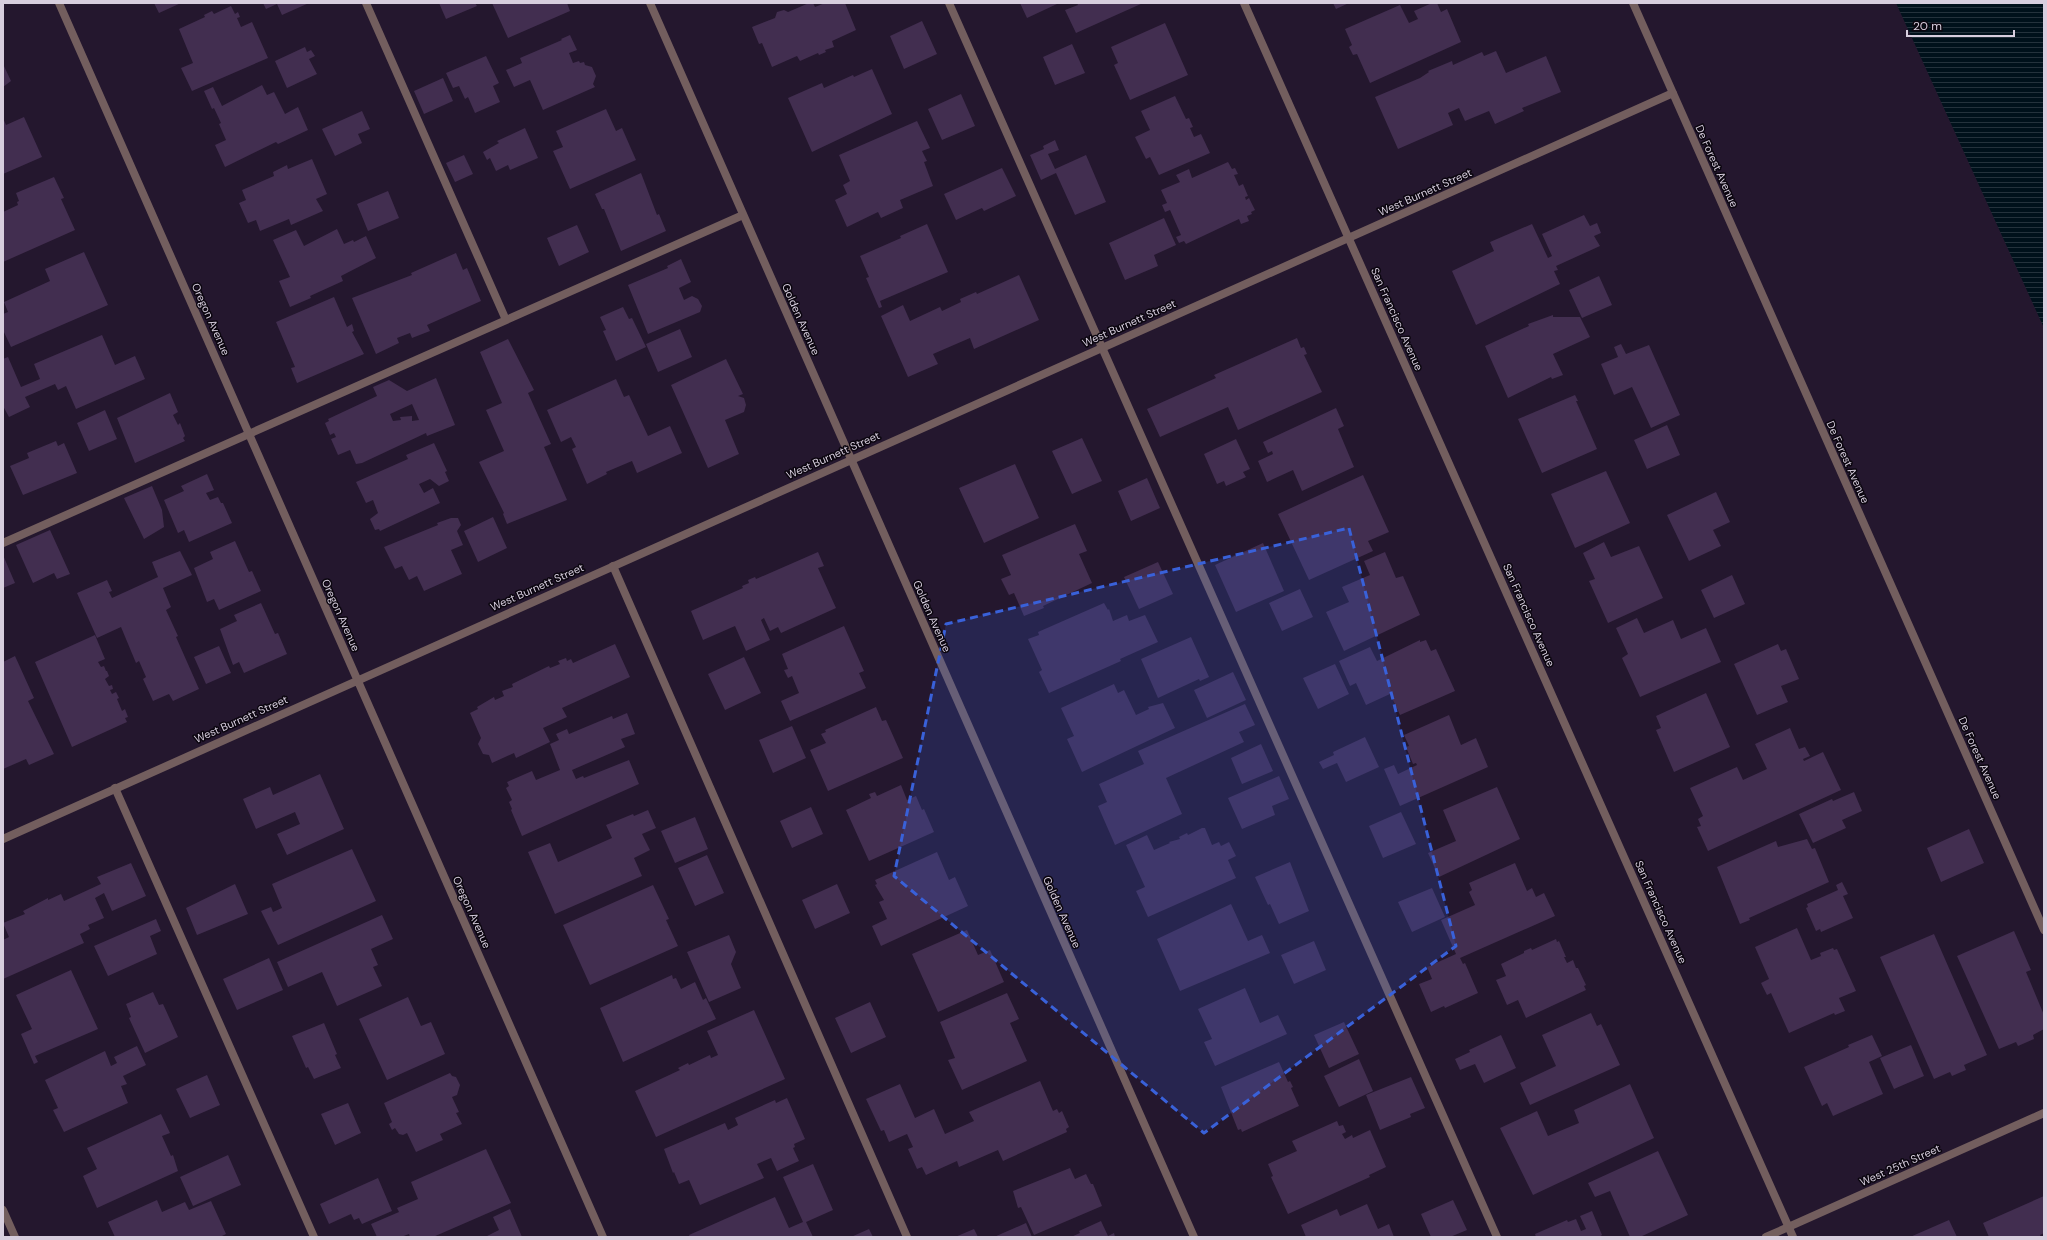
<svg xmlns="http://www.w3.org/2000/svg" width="2047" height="1240" font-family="'DM Sans',sans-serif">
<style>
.water{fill:url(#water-rules)}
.building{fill:#422e50;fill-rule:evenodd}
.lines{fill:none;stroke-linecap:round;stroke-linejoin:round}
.service{stroke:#735e5e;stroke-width:8}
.minor{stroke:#735e5e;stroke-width:8}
.marked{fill:#3961d9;fill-opacity:0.2;stroke:#3961d9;stroke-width:3;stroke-dasharray:8 5;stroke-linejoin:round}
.labels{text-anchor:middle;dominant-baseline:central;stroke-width:3;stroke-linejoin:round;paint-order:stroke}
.street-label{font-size:11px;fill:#d7cede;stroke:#0b060f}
</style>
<defs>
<pattern id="water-rules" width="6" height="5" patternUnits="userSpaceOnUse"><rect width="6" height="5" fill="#00111b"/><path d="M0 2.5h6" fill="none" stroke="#24323c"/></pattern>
</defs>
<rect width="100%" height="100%" fill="#24172e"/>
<path class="water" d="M1896 3H2044V328Z"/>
<path class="building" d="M154 3H181L159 13Z
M263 3H309L282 15 277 4 266 9Z
M439 3H475L477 6 446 19Z
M492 3H567L570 11 508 38Z
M809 3H813L815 7 825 3H845L856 30 832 41 834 47 825 50 826 52 819 55 818 53 800 61 797 56 772 67 762 43 759 44 752 27 775 18 777 12 784 10 788 12Z
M1020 3H1056L1057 4 1027 18Z
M1077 3H1143L1076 33 1065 10 1078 5Z
M1333 3H1349L1336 9Z
M1432 3H1437L1441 12 1447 9 1461 42 1370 83 1357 54 1353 55 1349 47 1352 45 1345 29 1400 5 1409 23 1418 19 1414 11Z
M231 6 235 14 238 12 240 17 237 18 241 27 252 22 268 58 192 91 181 68 193 63 179 29 205 17 204 15 212 11 214 14Z
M922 21 937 54 904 69 890 36Z
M1165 23 1188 75 1130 100 1114 65 1118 63 1111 47Z
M570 35 577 50 569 53 573 63 579 61 580 63 584 62 585 65 592 67 596 76 593 84 595 87 543 110 530 80 514 87 506 70 522 63 520 58 562 40 561 39Z
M1072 44 1085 73 1055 85 1043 57Z
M305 47 307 52 311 50 315 56 309 59 317 74 287 88 275 61Z
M1496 51 1506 73 1546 56 1561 92 1522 108 1524 111 1495 124 1489 111 1465 121 1459 108 1448 113 1453 125 1398 149 1375 97 1420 78 1429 72 1428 71 1452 61 1453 65 1482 52 1484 56Z
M486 56 499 83 493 86 500 102 475 113 468 97 465 99 459 86 453 88 446 73Z
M3 64 11 81 3 87Z
M872 69 892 114 812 152 788 98 822 83 824 88 853 75 854 77Z
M443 78 453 101 424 114 414 91Z
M262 85 267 95 274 92 285 114 298 107 308 130 278 144 276 142 225 167 215 145 226 140 219 124 221 123 214 108 212 109 204 91 213 87 222 106Z
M961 94 975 126 942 140 928 109Z
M1175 96 1186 119 1189 118 1193 127 1190 128 1194 137 1201 134 1210 153 1159 175 1150 157 1146 159 1135 137 1150 130 1141 111Z
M606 109 616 131 622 128 636 160 570 189 553 151 563 147 556 131Z
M362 111 370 129 358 134 362 143 335 156 322 129Z
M24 117 42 157 3 174V118L6 125Z
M917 121 930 148 922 151 927 161 924 162 933 186 900 200 903 208 881 218 878 212 847 227 835 200 847 194 843 185 850 181 839 155Z
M525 128 538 158 510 170 508 165 496 171 490 158 487 160 483 152 499 143 497 141Z
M1055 140 1059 150 1048 154 1055 169 1086 155 1106 202 1075 215 1056 173 1041 180 1030 155 1044 149 1043 146Z
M464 155 473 174 455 182 446 163Z
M312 159 327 194 316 199 323 211 291 225 289 219 260 231 256 220 248 223 239 203 246 200 242 190 274 176 273 172 287 165 288 169Z
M1228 162 1232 169 1235 168 1238 174 1234 175 1239 186 1243 184 1248 196 1245 197 1246 200 1249 198 1255 210 1251 212 1252 214 1247 216 1249 221 1241 224 1239 219 1186 244 1184 241 1179 243 1176 237 1181 235 1170 210 1165 212 1162 205 1167 203 1161 190 1180 182 1176 175 1189 169 1192 178Z
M1002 168 1016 196 984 211 982 208 956 220 944 194Z
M641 173 657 215 659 214 666 231 621 251 604 209H602L595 194Z
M54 177 64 198 61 199 75 230 3 262V212L18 205 17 202 19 201 16 193Z
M388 191 399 218 368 231 357 204Z
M1584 215 1590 226 1597 223 1601 233 1594 236 1600 246 1556 266 1558 270 1554 271 1560 284 1476 325 1452 271 1494 251 1490 242 1532 224 1548 258 1552 256 1542 234Z
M1164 218 1176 245 1154 255 1158 266 1125 280 1109 243Z
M927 224 948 272 880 301 882 307 879 308 866 278 869 277 860 256 901 238 900 236Z
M577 225 589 252 559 266 547 238Z
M337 229 344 244 353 240 354 242 366 236 376 258 341 276 343 281 310 296 311 298 290 307 279 281 290 277 273 240 296 230 304 246Z
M84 252 108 305 11 347 3 330V314L8 312 4 302 50 281 45 269Z
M456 253 463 270 467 268 481 301 427 325 430 331 412 338 410 333 397 338 399 343 376 354 352 298 412 275 411 273Z
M681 259 691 282 679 288 684 300 692 296 698 299 702 306 700 312 648 334 628 285 668 268 667 266Z
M1019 275 1039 320 974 349 970 338 933 354 938 364 908 377 881 316 903 305 910 321 940 307 942 311 961 302 960 299 976 292 977 294Z
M1599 276 1612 305 1582 318 1569 290Z
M334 297 347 327 352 324 354 331 352 332 364 354 297 383 291 368 295 367 276 322Z
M623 307 629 319 632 318 646 347 616 361 603 331 606 330 600 317Z
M1553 315V317H1580L1590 337 1553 354 1563 375 1552 379 1551 377 1508 398 1485 346 1529 326 1528 324Z
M680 329 692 357 658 372 646 344Z
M102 335 115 365 135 356 145 379 76 409 66 386 58 390 55 384 25 397 30 407 9 417 3 406V359L8 357 21 387 40 379 34 364Z
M1297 338 1301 348 1304 347 1307 354 1304 355 1322 392 1238 430 1228 407 1160 437 1147 409 1216 378 1214 375Z
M508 339 534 390 528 393 551 444 544 447 567 500 507 524 503 514 504 513 479 462 504 451 486 410 502 403 480 352Z
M1621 344 1626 354 1649 345 1680 415 1651 428 1632 387 1614 395 1601 364 1618 357 1614 347Z
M726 359 743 394 738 396 744 398 746 405 744 412 725 420 739 454 708 468 671 385Z
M436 378 455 425 427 436 426 433 362 463 356 464 350 450 338 455 331 439 336 437 334 433 330 435 325 423 329 421 328 419 377 396 373 387 389 380 407 391ZM412 404 419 420 412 421V416L400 417 401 420 393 421 390 414Z
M616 379 624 397 629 395 648 436 670 426 682 453 637 473 632 461 606 472 607 474 587 484 572 449 576 447 571 437 561 442 547 410Z
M170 393 178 412 173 415 178 425 180 423 185 436 183 438 185 441 135 463 117 418Z
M1575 395 1578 401H1576L1597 449 1542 473 1518 419Z
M1336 408 1344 426 1338 429 1354 467 1302 491 1293 470 1267 482 1258 461 1273 454 1272 451 1268 453 1263 442Z
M105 410 117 439 89 451 77 423Z
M1667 425 1680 455 1647 469 1634 440Z
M1082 438 1102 481 1072 494 1052 451Z
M1236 439 1250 469 1243 472 1246 477 1226 486 1224 481 1217 484 1204 454Z
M56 441 58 446 64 443 77 473 23 495 10 466 29 458 27 453Z
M434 443 447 471 445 472 449 481 439 486 430 479 419 484 424 493 433 488 440 503 380 531 379 529 375 530 370 519 378 513 373 500 366 503 356 482 408 459 406 455Z
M1015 464 1039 518 984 543 959 488Z
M1606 471 1630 523 1575 548 1551 494Z
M207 474 214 490 206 493 210 500 218 497 221 503H223L232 523 189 542 184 530 178 533 164 500 184 491 181 486Z
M1363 475 1389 532 1368 541 1373 551 1309 580 1278 514Z
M1147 478 1160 508 1131 521 1118 491Z
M152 486 162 510 164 527 144 539 124 498Z
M1716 492 1730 522 1713 530 1721 546 1689 561 1667 515Z
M493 517 507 548 478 562 464 531Z
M451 518H458L461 525 457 531 463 545 451 550 462 574 424 591 417 576 409 580 402 566 395 569 384 547 438 525 437 523Z
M1075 524 1087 551 1079 554 1092 583 1043 606 1044 608 1024 616 1014 593 1009 595 1001 579 1011 575 1002 555Z
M50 530 70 574 57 579 54 573 33 583 16 545Z
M235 541 249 572 252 571 261 591 219 610 214 599 207 602 194 568 213 559 210 552Z
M1604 542 1611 557 1639 546 1663 598 1608 623 1589 581 1595 579 1583 553Z
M1263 543 1284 591 1236 612 1215 565Z
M180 551 192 575 163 588 171 607 166 610 178 636 176 637 199 689 173 701 169 694 153 701 143 679 146 677 139 661 136 663 121 627 97 638 77 593 107 580 112 591 109 592 112 598 158 577 162 587 152 562Z
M818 552 824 566 818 568 836 608 781 633 778 627 770 631 764 618 761 620 770 640 746 651 735 626 703 640 691 611 743 588 742 586 749 583 748 580 755 577 756 579Z
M1385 552 1396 578 1403 576 1420 615 1344 651 1326 612 1349 602 1342 587 1370 575 1364 561Z
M3 555 15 583 3 588Z
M1158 562 1173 594 1139 609 1124 577Z
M1732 575 1745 604 1714 618 1701 590Z
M1300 589 1313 617 1282 631 1269 603Z
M261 603 275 634 278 633 287 654 244 673 239 662 233 665 220 629 237 621 234 615Z
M1104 603 1108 610 1109 609 1113 621 1127 615 1129 621 1145 615 1158 642 1120 659 1121 661 1049 693 1039 672 1042 670 1028 639 1039 635 1038 632Z
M1637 618 1644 633 1673 620 1681 639 1706 628 1721 662 1640 697 1622 658 1628 654 1616 628Z
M844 626 864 671 859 673 866 688 790 721 781 701 799 693 792 676 788 678 784 670 788 669 782 654Z
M95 635 105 659 98 662 101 667 104 666 106 671H107L109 676 105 679 109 686 112 685 113 689 110 690 112 694 116 692 119 698 117 699 122 711 125 709 128 717 125 718 127 722 72 747 35 662Z
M1191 637 1209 677 1200 681 1199 679 1158 698 1141 659Z
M1420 640V642L1426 640 1431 651 1436 649 1455 691 1400 715 1390 694 1366 705 1356 683 1350 686 1339 661 1370 647 1377 661Z
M615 644 630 677 562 708 567 717 543 728 550 742 516 758 514 753 492 763 489 755 483 754 478 744 481 738 470 713 478 709 477 707 494 697 495 700 504 696 502 691 513 687 512 684 549 666 550 668 560 664 558 661 566 658 567 661 571 659 573 663Z
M1778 644 1781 651 1786 649 1799 679 1781 686 1788 702 1757 715 1734 664Z
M219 646 231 673 206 684 194 657Z
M15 656 34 698 28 701 54 754 29 765 26 759 3 769V662Z
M744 657 761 693 725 710 708 674Z
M1335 664 1349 694 1318 709 1303 678Z
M1233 672 1246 700 1207 718 1194 690Z
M1114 684 1118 693 1124 690 1136 715 1149 709 1148 707 1163 703 1175 728 1082 772 1067 739 1074 736 1061 708Z
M1706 693 1730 747 1674 772 1656 730 1661 728 1656 716Z
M1245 704 1255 725 1239 732 1244 742 1166 778 1182 814 1115 845 1098 806 1107 802 1099 784 1144 764 1138 751Z
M876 707 882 721 886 720 903 758 828 791 810 750 826 743 821 734 826 732 825 730Z
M627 713 635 734 621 739 625 747 572 770 576 779 583 776 584 778 629 760 639 784 522 836 511 810 512 809 509 802 512 800 506 788 509 786 507 782 532 771 536 780 560 770 550 744 559 740 556 734 567 729 569 734 612 716 613 719Z
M1449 715 1461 745 1476 738 1488 767 1400 806 1384 769 1394 765 1398 774 1417 765 1416 763 1413 764 1406 747 1409 746 1404 735Z
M792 726 806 758 773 773 759 740Z
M1790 728 1799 749 1805 747 1810 756 1803 759 1804 761 1823 752 1841 790 1708 851 1697 827 1701 826 1698 819 1703 816 1690 788 1737 767 1743 780 1767 769 1755 744Z
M1365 737 1379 767 1346 782 1337 763 1323 769 1319 762 1334 755 1333 752Z
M1261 744 1273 771 1242 784 1231 758Z
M320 774 344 829 287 855 277 834 300 824 295 812 256 829 243 799 270 787 273 795Z
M1279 776 1289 799 1272 806 1275 815 1242 829 1228 798Z
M901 785 907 800 916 796 922 810 924 809 934 832 869 861 846 810 871 798 869 794 875 792 877 796Z
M1497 787 1520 839 1439 877 1428 853 1456 841 1443 810Z
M1854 792 1862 811 1842 820 1846 828 1813 843 1799 814 1832 799 1833 801Z
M811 807 823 834 792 848 780 821Z
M648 810 656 828 642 834 650 850 634 858 642 876 555 914 528 852 550 843 558 862 612 838 606 825 633 814 634 816Z
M1401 812 1416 844 1383 858 1369 826Z
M695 817 708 849 675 863 661 831Z
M1202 828H1205L1212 845 1219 842 1221 846 1229 842 1236 856 1228 860 1236 878 1148 917 1136 891 1145 887 1126 845 1147 835 1154 850 1170 843 1169 842 1180 839 1179 837 1187 833 1188 835Z
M1969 829 1984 863 1941 882 1927 848Z
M1807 839 1812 849 1815 848 1829 882 1749 918 1750 920 1740 924 1717 867 1776 841 1778 847Z
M352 849 376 901 278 945 261 911 271 907 273 912 282 908 272 884Z
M937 852 949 880 955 877 968 906 881 946 872 926 887 919 879 902 884 900 875 885 877 884 875 880Z
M707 855 724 893 695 906 678 868Z
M1290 862 1309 911 1279 924 1270 904 1268 905 1255 877Z
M131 863 146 896 112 911 104 893 95 898 104 918 88 925 90 929 80 934 84 943 3 979V940L9 937 3 923 25 914 23 911 48 898V900L61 894 64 901 101 884 97 877Z
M1515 863 1527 891 1532 888 1536 897 1544 893 1555 916 1460 958 1463 964 1465 963 1478 993 1445 1008 1444 1006 1431 1012 1419 984 1432 979 1427 967 1456 954 1441 920 1475 905 1469 892 1472 890 1469 883Z
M1842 882 1848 894 1843 896 1853 918 1821 932 1820 929 1816 931 1806 908 1808 907 1807 904 1838 890 1836 885Z
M235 884 248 914 197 935 186 908Z
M837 884 850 913 815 929 802 900Z
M653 885 669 919 666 920 678 946 590 985 563 925Z
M1432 888 1445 917 1412 932 1398 902Z
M1231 904 1248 941 1262 935 1270 953 1180 991 1157 939Z
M382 915 393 939 371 949 378 965 373 967 382 986 337 1006 322 972 288 987 277 962Z
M156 919 161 931 150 936 157 954 108 976 94 946Z
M1797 928 1811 960 1821 956 1820 953 1833 948 1834 950 1837 949 1856 991 1839 998 1845 1011 1835 1015 1834 1013 1789 1033 1771 993 1767 995 1761 983 1769 979 1755 947Z
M967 930 978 955 990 950 1004 982 938 1012 912 954Z
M2014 931 2031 970 2026 972 2044 1015V1029L2033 1035 2034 1039 2018 1046 2016 1042 1999 1049 1957 956Z
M1934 934 1987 1055 1964 1065 1966 1070 1952 1076 1950 1072 1934 1079 1880 957Z
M729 935 736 952 731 964 741 988 709 1002 687 952Z
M1556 939 1557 942 1559 941 1566 957H1564L1567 963 1573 960 1576 968H1578L1586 985 1584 986 1586 990 1526 1018 1518 1000 1507 1005 1496 980 1506 976 1501 964 1524 953V951L1531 948 1532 950Z
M1314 941 1326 970 1294 984 1281 955Z
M269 958 283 990 237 1010 223 979Z
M71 970 98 1029 35 1056 38 1062 34 1064 21 1034 32 1029 16 995Z
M672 975 673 979 676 978 681 989 695 982 703 1000 706 998 716 1019 623 1062 600 1008Z
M1245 988 1260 1023 1278 1015 1287 1034 1215 1066 1204 1042 1212 1039 1198 1009Z
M153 992 159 1005 163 1004 178 1037 145 1053 129 1018 131 1017 126 1004Z
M1007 993 1019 1019 1010 1023 1027 1061 962 1090 948 1060 955 1058 940 1022Z
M408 997 421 1026 431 1022 445 1054 387 1080 359 1019Z
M870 1002 886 1037 851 1053 835 1018Z
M754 1010 785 1079 656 1137 635 1091 680 1070 678 1068 688 1063 689 1065 710 1055 711 1058 718 1055 707 1031Z
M1591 1013 1597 1026 1601 1024 1620 1065 1530 1105 1520 1083 1556 1066 1542 1035Z
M1344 1022 1359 1054 1329 1068 1314 1035Z
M324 1023 337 1054 335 1055 341 1068 314 1079 308 1067 306 1068 292 1036Z
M1501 1035 1516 1068 1484 1083 1475 1064 1460 1070 1455 1059 1470 1052 1469 1050Z
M1872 1035 1882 1056 1869 1062 1883 1094 1833 1116 1827 1103 1822 1106 1804 1067 1849 1047 1848 1045Z
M1911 1045 1924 1076 1894 1089 1880 1058Z
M137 1046 146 1065 123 1076 127 1084 121 1086 128 1103 64 1132 53 1110 58 1108 45 1080 105 1051 111 1066 117 1063 114 1057Z
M1359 1059 1373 1091 1339 1107 1324 1076Z
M1279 1062 1288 1082 1290 1081 1293 1087 1291 1088 1299 1106 1242 1132 1241 1129 1238 1130 1221 1087Z
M450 1073 452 1076 456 1077 460 1085 457 1095 452 1097 459 1112 456 1113 462 1124 440 1134 443 1140 416 1152 407 1133 403 1135 399 1134 395 1128 392 1130 389 1124 392 1122 384 1103Z
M207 1075 220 1105 190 1118 176 1089Z
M1411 1077 1425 1108 1410 1114 1411 1117 1380 1130 1366 1095Z
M1040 1081 1053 1111 1057 1109 1059 1113 1062 1111 1069 1127 1066 1129 1067 1132 1003 1161 998 1150 959 1167 957 1161 926 1175 922 1167 917 1169 908 1149 913 1147 907 1134 889 1142 884 1130 881 1131 866 1099 900 1084 915 1118 934 1109 945 1134 974 1121 969 1112Z
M1630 1084 1654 1138 1533 1195 1500 1128 1537 1111 1548 1136 1579 1123 1574 1110Z
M787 1098 805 1139 794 1144 795 1147 793 1148 799 1161 777 1171 771 1158 757 1164 764 1178 700 1205 689 1180 679 1184 674 1172 673 1173 664 1149 725 1123 728 1130 738 1125 735 1118 775 1100 776 1103Z
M348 1103 361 1133 335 1145 321 1114Z
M161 1114 170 1133 162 1136 171 1156 173 1155 178 1171 97 1208 83 1176 97 1169 87 1148Z
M1337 1121 1339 1126 1343 1125 1346 1132 1342 1134 1345 1139 1352 1135 1353 1138 1370 1130 1386 1167 1369 1175 1370 1177 1288 1214 1271 1177 1273 1176 1268 1164 1297 1151 1292 1141Z
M486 1149 511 1203 433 1237H410L409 1234 401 1237H377L371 1224 399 1212 397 1208 418 1199 411 1182Z
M1658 1151 1688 1215 1640 1237H1630L1610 1191 1595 1197 1588 1183Z
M228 1155 241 1185 193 1206 180 1177Z
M813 1164 833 1210 806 1222 813 1237H690L689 1235 775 1197 789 1228 803 1222 783 1177Z
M1070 1168 1075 1179 1086 1174 1091 1184H1093L1102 1206 1034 1235 1021 1207 1018 1208 1013 1191Z
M378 1178 392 1211 362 1224 359 1218 354 1220 351 1214 329 1224 320 1204Z
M2044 1196V1233L2040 1235 2041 1237H1989L1983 1223Z
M157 1200 162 1212 185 1202 189 1210 211 1201 226 1234 220 1237H115L108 1222Z
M1453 1200 1467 1230 1450 1237H1431L1421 1214Z
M1367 1204 1378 1229 1389 1224 1394 1237H1306L1301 1225 1337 1209 1340 1216Z
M510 1209 522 1237H485L499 1230 493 1217Z
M1592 1211 1602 1235 1599 1237H1536L1535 1234 1567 1220 1568 1222 1576 1219 1581 1231 1586 1229 1580 1216Z
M1949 1220 1957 1237H1910Z
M1101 1221 1108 1236 1114 1233 1115 1237H1071L1080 1233 1079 1231Z
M1026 1223 1032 1237H994Z
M869 1229 873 1237H851Z
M974 1229 978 1237H955Z"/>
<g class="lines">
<path class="service" d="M366 3 506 320
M949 3 1497 1237
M3 543 743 215
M613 566 907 1237
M115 788 314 1237"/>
<path class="minor" d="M59 3 603 1237
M650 3 1194 1237
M1244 3 1793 1237
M1633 3 2044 930
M3 839 1673 93
M3 1210 15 1237
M1766 1237 2044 1113"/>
</g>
<path class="marked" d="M1349 528 1456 946 1204 1133 894 876 946 624Z"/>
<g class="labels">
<g class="street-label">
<text transform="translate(1717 166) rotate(66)">De Forest Avenue</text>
<text transform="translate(1425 192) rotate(-24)">West Burnett Street</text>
<text transform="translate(211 319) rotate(66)">Oregon Avenue</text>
<text transform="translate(801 319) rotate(66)">Golden Avenue</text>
<text transform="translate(1397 319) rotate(66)">San Francisco Avenue</text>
<text transform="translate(1129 323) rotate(-24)">West Burnett Street</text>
<text transform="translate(833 455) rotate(-24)">West Burnett Street</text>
<text transform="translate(1848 462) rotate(66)">De Forest Avenue</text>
<text transform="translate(537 587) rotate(-24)">West Burnett Street</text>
<text transform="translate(341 615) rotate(66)">Oregon Avenue</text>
<text transform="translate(1529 615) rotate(66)">San Francisco Avenue</text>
<text transform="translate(932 616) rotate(66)">Golden Avenue</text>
<text transform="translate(241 719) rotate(-24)">West Burnett Street</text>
<text transform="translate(1980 758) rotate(66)">De Forest Avenue</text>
<text transform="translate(472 912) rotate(66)">Oregon Avenue</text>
<text transform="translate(1062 912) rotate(66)">Golden Avenue</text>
<text transform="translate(1661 912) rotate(66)">San Francisco Avenue</text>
<text transform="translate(1900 1165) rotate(-24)">West 25th Street</text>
</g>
</g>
<rect width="2047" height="1240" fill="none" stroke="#d7cede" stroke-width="8"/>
<path d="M1907 30v6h107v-6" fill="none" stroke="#d7cede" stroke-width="2"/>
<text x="1913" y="30" font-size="12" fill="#d7cede" stroke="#0b060f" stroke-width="3" paint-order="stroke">20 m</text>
</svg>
